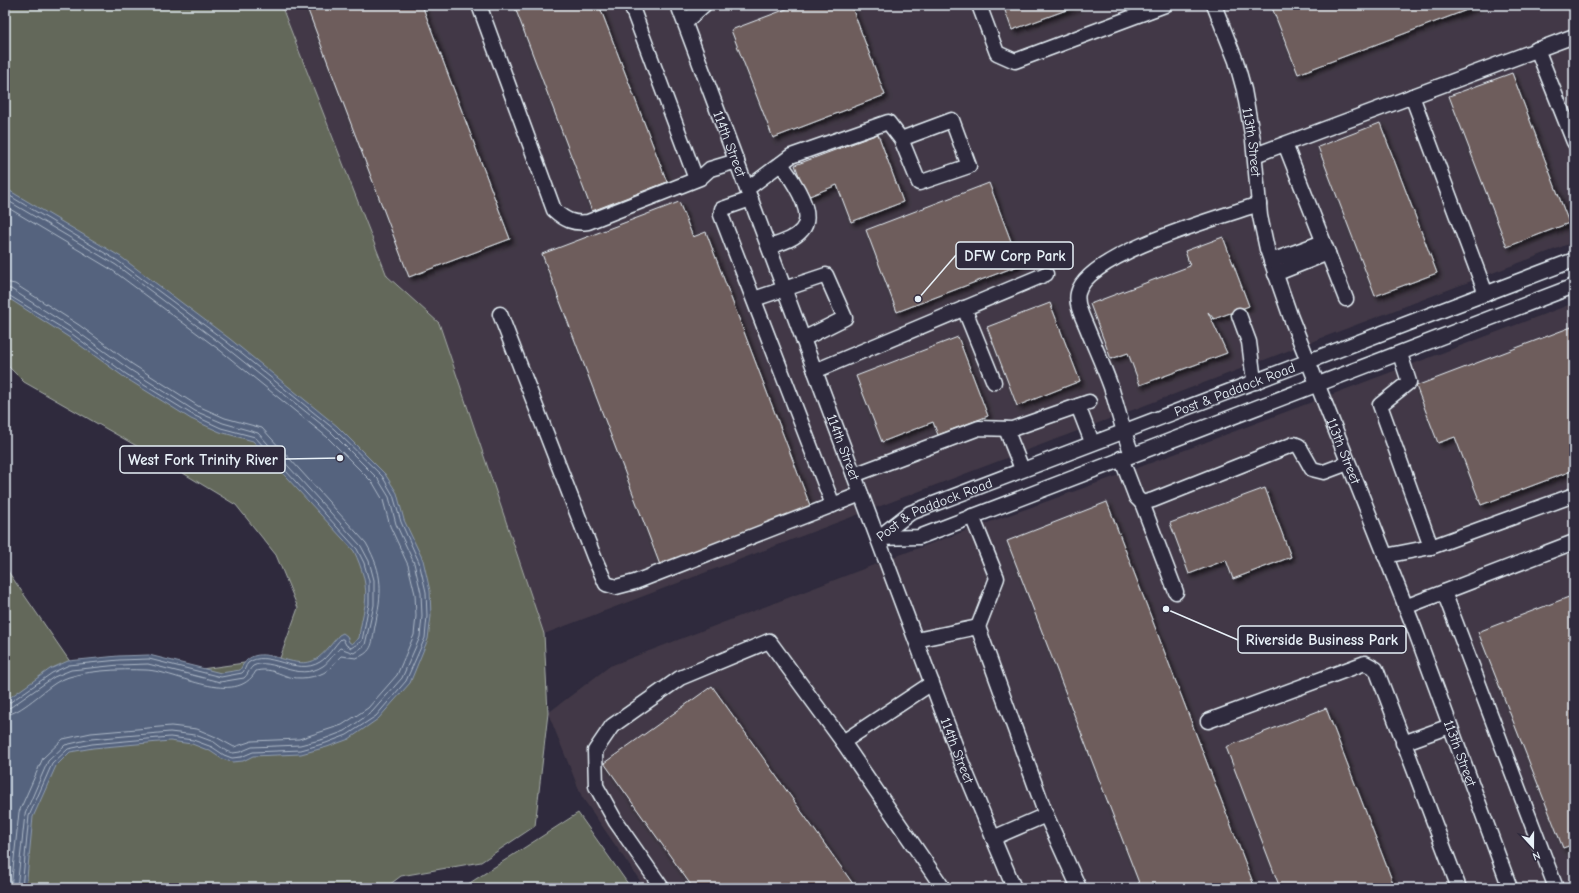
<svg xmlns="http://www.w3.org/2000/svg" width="1579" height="893" font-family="'Comic Neue',sans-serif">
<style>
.built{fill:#423946}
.green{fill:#63685a;stroke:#a6aca9}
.water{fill:#54637e;stroke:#8f9caf}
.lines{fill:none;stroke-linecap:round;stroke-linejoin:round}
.shore{stroke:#adb8c7;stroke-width:1}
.building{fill:#6e5d5b;stroke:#e8f1f8;filter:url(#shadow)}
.minor-casing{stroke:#e8f1f8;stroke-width:17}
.minor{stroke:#2f2a3d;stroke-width:14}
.labels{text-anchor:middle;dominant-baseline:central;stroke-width:3;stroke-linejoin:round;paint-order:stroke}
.street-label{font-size:14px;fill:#e8f1f8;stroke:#2f2a3d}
.leader{fill:none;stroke:#e8f1f8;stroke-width:1.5}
.callout-dot{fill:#e8f1f8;stroke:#2f2a3d;stroke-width:1.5}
.callout{fill:#2f2a3d;stroke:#e8f1f8;stroke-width:1.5}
.callout-label{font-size:15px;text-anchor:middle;font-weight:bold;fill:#e8f1f8}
</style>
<defs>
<filter id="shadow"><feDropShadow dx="3.5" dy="3.5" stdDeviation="2" flood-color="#0009"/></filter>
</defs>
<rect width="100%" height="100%" fill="#2f2a3d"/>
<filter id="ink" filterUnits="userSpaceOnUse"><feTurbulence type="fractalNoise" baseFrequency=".025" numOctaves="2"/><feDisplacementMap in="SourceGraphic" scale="8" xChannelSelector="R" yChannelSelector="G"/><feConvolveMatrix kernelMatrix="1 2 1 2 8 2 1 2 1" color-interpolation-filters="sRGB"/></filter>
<g filter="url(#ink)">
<path class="built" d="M281 5H1574V242L544 634 439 323 387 276Z
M1574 303V888H645L582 797 548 713 610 666 905 553 1111 478Z"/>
<path class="green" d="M5 5H281L387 276 439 323 544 634 548 713 535 826 481 862 401 876 385 888H5V567L73 666 180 672 280 658 298 608 276 555 236 505 163 461 24 382 5 363Z
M578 813 631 888H462Z"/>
<path class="water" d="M5 188 121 257 230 339 337 426 385 474 397 493 404 520 423 560 430 591 431 616 428 639 410 683 378 719 349 739 327 747 301 754 253 756 243 761 232 762 222 759 210 751 192 744 170 741 93 748 70 752 56 766 33 817 26 888H5V701L50 669 68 661 118 656 149 655 221 673 240 670C257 634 294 676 318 658 326 652 333 642 339 635L343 633 347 636 349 642 352 644 359 638C360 627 363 616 365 605 368 586 362 568 354 551L253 441 220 432 191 419 124 377 70 338 5 296Z"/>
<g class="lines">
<path class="shore" d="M5 193 118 261 227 342 334 429 382 476 393 495 401 522 419 562 426 592 427 616 425 638 406 681 376 716 347 735 326 743 301 750 253 752 241 757 232 758 224 755 212 747 193 740 170 737 92 744 68 749 52 764 29 816 22 888
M5 199 116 265 224 346 331 432 378 479 389 497 396 524 414 563 421 593 422 616 420 637 402 678 372 712 345 731 324 739 300 745 252 747 240 752 233 753 226 751 214 742 195 735 170 732 91 739 65 745 48 761 25 814 17 888
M5 206 112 270 221 351 327 437 373 483 383 500 390 526 408 565 415 594 416 616 414 635 397 675 368 708 342 725 299 739 252 741 234 747 216 737 197 729 171 726 91 733 63 739 43 758 19 812 11 888
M5 282 15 284 79 325 132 364 198 406 225 418 262 428 366 543C384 575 382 592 375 626 372 642 374 652 356 658L341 656C336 660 333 666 328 670 318 678 298 680 286 676 276 672 267 668 256 671 236 708 176 671 146 670 120 669 81 670 59 681 44 689 21 714 5 715
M5 288 11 289 75 330 129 369 195 411 223 423 258 433 361 546 369 561 374 580V605L365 645 354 653 340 648C334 653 329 662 323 666 297 683 272 656 253 666 249 669 248 675 244 678L220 682 148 664 119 665 71 670 54 677 11 707 5 709
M5 293 72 334 126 374 193 415 221 428 255 437 357 549 364 563 369 581V604L362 641 351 648 346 645 343 639H341C334 646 328 657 320 662 296 677 267 648 248 663 245 666 245 671 242 673L221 677 149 659 119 660 69 665 52 673 9 703 5 704"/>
</g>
<path class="building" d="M306 5H422L510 239 409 277Z
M514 5H599L667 182 592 211Z
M797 5H851L885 95 773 138 731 30Z
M1003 5H1080L1012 30Z
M1271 5H1480L1298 74Z
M1512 73 1569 223 1507 247 1449 96Z
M1380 123 1437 273 1375 296 1318 147Z
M878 134 903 202 851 222 837 185 807 197 795 165Z
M989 183 1020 265 897 312 866 230Z
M679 202 693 237 706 232 811 508 660 565 542 254Z
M1223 237 1249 306 1214 319 1208 312 1227 353 1140 385 1128 353 1111 359 1090 304 1190 266 1185 251Z
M1050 303 1080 381 1017 406 987 327Z
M1574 326V470L1481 505 1455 437 1438 443 1416 386Z
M958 337 988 416 938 435 933 422 882 442 856 376Z
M1265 488 1291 557 1233 579 1226 560 1189 574 1170 523Z
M1107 502 1255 888H1141L1007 541Z
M1574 595V844L1563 848 1478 632Z
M712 686 856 888H693L604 763Z
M1326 708 1395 888H1280L1226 747Z"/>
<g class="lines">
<g class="minor-casing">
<g id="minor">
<path d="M479 5 554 210C565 220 573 224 588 222L700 178 710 169 737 161"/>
<path d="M631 5 696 179"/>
<path id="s1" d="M678 5 961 761 1014 888"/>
<path d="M979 5 997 53 1015 61 1165 5"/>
<path id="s2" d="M1214 5 1236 61 1244 90 1253 140 1260 216 1267 249 1291 318 1415 630 1510 888"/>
<path d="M685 22 704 5"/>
<path d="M1537 49 1574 142"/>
<path d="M1412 96 1486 294"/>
<path d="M1285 144 1346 299"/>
<path d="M1255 155 1574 36"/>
<path d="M747 189 791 156 888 122 901 139 919 183 969 166 952 120 901 139"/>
<path d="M751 199 722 209 721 215 833 505"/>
<path d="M769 247C780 243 794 240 802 230 817 213 791 178 781 164"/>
<path d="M1271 261 1323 242"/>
<path d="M1275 274 1328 253"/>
<path d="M754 299 826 275 845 318 803 339"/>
<path d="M964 308 994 382"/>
<path d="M500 314 594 557 606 584 616 587 635 582 861 494"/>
<path d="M1239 315 1249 342 1253 373 1256 382"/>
<path d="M815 371 1046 274"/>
<path d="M1078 406 1092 442"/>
<path d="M1006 429 1022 469"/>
<path d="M1132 454C1123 432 1118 410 1111 387 1104 367 1095 348 1087 328 1083 318 1075 304 1078 293 1088 253 1221 217 1259 204"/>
<path d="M1121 458 1136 497 1142 503 1153 500 1294 444 1299 446 1312 469 1324 472 1348 463"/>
<path d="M854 475 979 428 1012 429 1089 402"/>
<path d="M1142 503 1176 592"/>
<path d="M972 516 997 578 978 627"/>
<path id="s3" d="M878 538 910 513 1574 260"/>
<path d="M878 538 919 537 1574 286"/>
<path d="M1431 547 1574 495"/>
<path d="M1385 556 1431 547 1380 405 1409 382 1400 354"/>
<path d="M1444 592 1556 888"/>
<path d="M1405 607 1574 542"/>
<path d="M916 640 978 627 1046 815"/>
<path d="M932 683 843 742 943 888"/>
<path d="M1208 721 1365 663 1376 669 1459 888"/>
<path d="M1403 743 1450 726"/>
<path d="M993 838 1046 815 1079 888"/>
<path d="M662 888 616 822 596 786 595 751 612 726 680 678 769 641 843 742"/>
</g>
</g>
<use href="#minor" class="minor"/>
</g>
</g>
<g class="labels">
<g class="street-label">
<text stroke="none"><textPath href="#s2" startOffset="143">113th Street</textPath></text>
<text stroke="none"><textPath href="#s1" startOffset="148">114th Street</textPath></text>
<text stroke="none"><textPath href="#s3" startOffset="388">Post &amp; Paddock Road</textPath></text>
<text stroke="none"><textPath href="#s1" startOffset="472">114th Street</textPath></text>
<text stroke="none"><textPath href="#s2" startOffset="467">113th Street</textPath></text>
<text stroke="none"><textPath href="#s3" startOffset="64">Post &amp; Paddock Road</textPath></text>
<text stroke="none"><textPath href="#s1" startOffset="796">114th Street</textPath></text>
<text stroke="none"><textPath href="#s2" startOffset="791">113th Street</textPath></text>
</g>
</g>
<path class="leader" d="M918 299L956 255M340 458L285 459M1166 609L1238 640"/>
<g class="callout-dot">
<circle cx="918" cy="299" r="4"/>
<circle cx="340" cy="458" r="4"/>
<circle cx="1166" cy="609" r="4"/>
</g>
<g class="callout">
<rect x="956" y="242" width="117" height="27" rx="4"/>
<rect x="120" y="446" width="165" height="27" rx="4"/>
<rect x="1238" y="626" width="168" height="27" rx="4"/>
</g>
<g class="callout-label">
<text x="1015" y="261">DFW Corp Park</text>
<text x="203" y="465">West Fork Trinity River</text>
<text x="1322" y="645">Riverside Business Park</text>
</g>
<rect width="1579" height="893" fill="none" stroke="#2f2a3d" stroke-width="20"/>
<rect x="10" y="10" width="1559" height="873" fill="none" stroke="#e8f1f8" stroke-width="1.5" filter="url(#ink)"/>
<g transform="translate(1533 847) rotate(159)" stroke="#2f2a3d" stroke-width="3" paint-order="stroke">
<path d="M0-3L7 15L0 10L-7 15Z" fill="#e8f1f8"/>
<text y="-6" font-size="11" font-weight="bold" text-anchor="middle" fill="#e8f1f8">N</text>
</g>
</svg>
